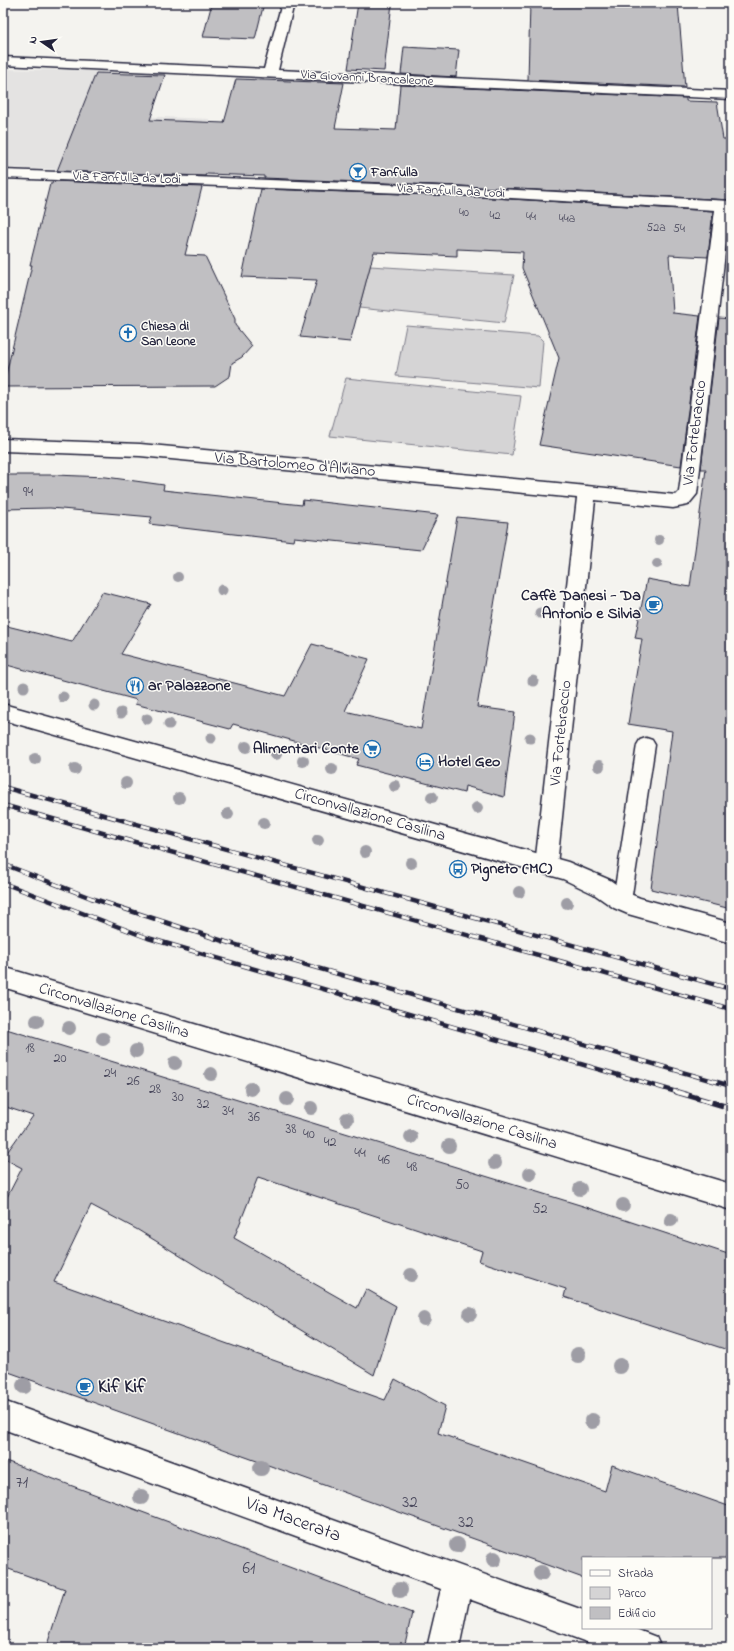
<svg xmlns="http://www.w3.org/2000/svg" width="734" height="1651" font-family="'Indie Flower',sans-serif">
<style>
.built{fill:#e4e3e2}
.green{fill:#d5d4d5;stroke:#7c7b88}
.building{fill:#c0bfc2;stroke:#22223b}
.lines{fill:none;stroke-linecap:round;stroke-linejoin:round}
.service-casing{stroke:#22223b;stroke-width:3}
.minor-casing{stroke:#22223b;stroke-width:3}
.secondary-casing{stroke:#22223b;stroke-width:3}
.service{fill:#fdfcf7;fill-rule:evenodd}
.minor{fill:#fdfcf7;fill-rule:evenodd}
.secondary{fill:#fdfcf7;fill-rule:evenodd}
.rail-far1-casing{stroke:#22223b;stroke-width:4.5}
.rail-casing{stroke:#22223b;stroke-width:5.5}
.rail-far1{stroke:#fdfcf7;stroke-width:3;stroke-dasharray:9;stroke-linecap:butt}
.rail{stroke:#fdfcf7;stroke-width:4;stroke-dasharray:12;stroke-linecap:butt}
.tree{fill:#9e9da5}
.labels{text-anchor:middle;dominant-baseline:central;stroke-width:3;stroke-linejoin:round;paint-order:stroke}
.far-number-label{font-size:12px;fill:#4a495d}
.far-street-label{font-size:13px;fill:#22223b;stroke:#fdfcf7}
.far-poi-label{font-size:13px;font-weight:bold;fill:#22223b;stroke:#fdfcf7;text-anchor:start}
.number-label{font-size:14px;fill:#4a495d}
.street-label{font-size:16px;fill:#22223b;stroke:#fdfcf7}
.poi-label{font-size:16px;font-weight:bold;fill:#22223b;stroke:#fdfcf7;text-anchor:start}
.near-number-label{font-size:17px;fill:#4a495d}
.near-poi-label{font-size:19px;font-weight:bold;fill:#22223b;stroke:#fdfcf7;text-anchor:start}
.near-street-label{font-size:19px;fill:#22223b;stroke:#fdfcf7}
</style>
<rect width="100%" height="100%" fill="#f4f3ef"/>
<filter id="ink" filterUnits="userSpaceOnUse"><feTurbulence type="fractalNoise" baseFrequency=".025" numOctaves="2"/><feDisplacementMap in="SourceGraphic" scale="8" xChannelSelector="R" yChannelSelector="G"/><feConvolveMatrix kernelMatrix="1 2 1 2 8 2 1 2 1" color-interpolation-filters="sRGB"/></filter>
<g filter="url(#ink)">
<path class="built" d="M3 69 104 71 86 114 209 119 201 173 3 168Z"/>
<path class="green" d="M370 266 514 275 504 323 359 308Z
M406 325 538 336 543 341 539 388 396 376Z
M346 378 521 396 512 455 330 436Z"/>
<path class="building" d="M212 3H264L255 39 203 37Z
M358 3H392L384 71 348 69Z
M530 3 678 4 685 87 528 80Z
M404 47 459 50 456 77 401 74Z
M96 73 165 75 150 120 224 123 236 79 344 83 335 128 396 130 400 85 686 98V101L717 102 723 139H731V200L459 186 264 178V176L206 174 205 176 57 171Z
M53 181 202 187 185 255 205 256 235 319V325L252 346 242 357 232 363 230 376 215 386 3 387 32 265H30L50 184H52Z
M261 189 459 196 713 211 708 257 669 255 673 313 700 316 681 466 539 445 559 358 522 268 523 252 457 249V256L374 252 350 342 300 337 317 280 242 277Z
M731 214V258H726Z
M719 318 731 319V909L651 889 672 731 628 724 642 639 635 638 647 579 690 587 706 469H701Z
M3 475H55L106 477 164 485 163 490 302 505 303 500 438 515 421 550 294 537 293 541 149 524 152 517 50 508 3 509Z
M457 517 508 522 477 707 515 712 504 797 465 786 464 793 356 765 359 759 233 724 230 729 135 704 137 700 3 664V625L72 642 102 592 151 604 121 654 285 696 312 644 369 659 345 711 421 729Z
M3 1028 583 1206 731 1255V1351L564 1297 566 1289 479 1261 482 1251 258 1177 234 1238 357 1308 366 1289 396 1306 374 1375 138 1230 91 1205 54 1282 385 1400 395 1379 445 1406 438 1433 605 1491 612 1465 731 1507V1558H583V1578L3 1370V1205L22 1168 3 1158 33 1116 3 1106Z
M3 1460 412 1613 404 1648H46L65 1589 3 1567Z"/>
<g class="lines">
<g class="service-casing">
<path id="service" d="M646 738 652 740 655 745 631 901 629 907 622 909 615 907 613 901 637 745 640 740Z"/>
</g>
<g class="minor-casing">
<path id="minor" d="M282 3H294L278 70 731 91V99L3 65V57L264 69Z
M3 170 459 187 731 201 697 494 688 505 673 508 595 500 557 865 554 872 546 874 538 872 535 865 577 498 140 456 3 451V439L140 444 547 482 676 495 679 492 715 210 459 195 3 178Z
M3 967 731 1184V1210L3 987Z
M3 1401 583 1610V1628H633L656 1637 661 1648H603L469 1599 459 1648H427L441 1589 3 1429Z"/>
</g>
<g class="secondary-casing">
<path id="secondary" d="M3 704 568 862 610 880 630 894 640 898 731 923V943L628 914 614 908 594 894 563 879 3 720Z"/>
</g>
<use href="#service" class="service"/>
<use href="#minor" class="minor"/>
<use href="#secondary" class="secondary"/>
<g class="rail-far1-casing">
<path id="rail-far1" d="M3 787 731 989
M3 805 731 1009
M3 864 91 898 226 942 731 1086
M3 883 148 938 680 1093"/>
</g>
<g class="rail-casing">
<path id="rail" d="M677 1092 731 1108"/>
</g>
<use href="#rail-far1" class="rail-far1"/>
<use href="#rail" class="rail"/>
</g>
<g class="tree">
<circle cx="659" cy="540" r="5"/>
<circle cx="657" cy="564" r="5"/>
<circle cx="178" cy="577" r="5"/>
<circle cx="222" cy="590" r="5.5"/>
<circle cx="540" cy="613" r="5.5"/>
<circle cx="533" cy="681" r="5.5"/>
<circle cx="24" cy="687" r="5.5"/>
<circle cx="63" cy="697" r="5.5"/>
<circle cx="94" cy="705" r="5.5"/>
<circle cx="121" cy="713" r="5.5"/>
<circle cx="147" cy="719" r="5.5"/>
<circle cx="169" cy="724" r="5.5"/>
<circle cx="211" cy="738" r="5.5"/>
<circle cx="530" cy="738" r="5.5"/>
<circle cx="246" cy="747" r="6"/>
<circle cx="276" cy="754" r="6"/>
<circle cx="35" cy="759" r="6"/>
<circle cx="303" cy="761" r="6"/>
<circle cx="599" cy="766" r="6"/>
<circle cx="75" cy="769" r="6"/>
<circle cx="332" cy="769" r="6"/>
<circle cx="126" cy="783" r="6"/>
<circle cx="395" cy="786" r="6"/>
<circle cx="432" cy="797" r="6"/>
<circle cx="179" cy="798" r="6"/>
<circle cx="477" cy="808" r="6"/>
<circle cx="228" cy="814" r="6"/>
<circle cx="264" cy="823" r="6"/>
<circle cx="318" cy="840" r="6"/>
<circle cx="365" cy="852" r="6"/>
<circle cx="411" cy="863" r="6"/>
<circle cx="519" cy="892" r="6"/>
<circle cx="567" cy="903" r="6"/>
<circle cx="37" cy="1021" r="7"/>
<circle cx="69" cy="1028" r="7"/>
<circle cx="103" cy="1039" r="7"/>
<circle cx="136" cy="1051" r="7"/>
<circle cx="175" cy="1063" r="7"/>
<circle cx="211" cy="1074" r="7"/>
<circle cx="251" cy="1089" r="7"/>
<circle cx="287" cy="1099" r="7"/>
<circle cx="311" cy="1108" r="7"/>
<circle cx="347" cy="1119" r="7"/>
<circle cx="411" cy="1137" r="7"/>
<circle cx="449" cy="1146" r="7"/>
<circle cx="495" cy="1163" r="7"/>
<circle cx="530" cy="1174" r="7"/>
<circle cx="580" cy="1189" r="7"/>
<circle cx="623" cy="1205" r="7"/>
<circle cx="671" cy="1220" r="7"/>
<circle cx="411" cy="1275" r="7"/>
<circle cx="470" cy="1314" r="7"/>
<circle cx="424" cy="1319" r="7"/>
<circle cx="578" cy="1355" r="8"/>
<circle cx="620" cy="1366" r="8"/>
<circle cx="24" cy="1386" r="8"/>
<circle cx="592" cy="1421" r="8"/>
<circle cx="261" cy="1468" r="8"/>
<circle cx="141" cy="1497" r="8"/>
<circle cx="457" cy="1545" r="8"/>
<circle cx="494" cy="1559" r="8"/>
<circle cx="541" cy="1573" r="8"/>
<circle cx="400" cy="1590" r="8"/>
</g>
</g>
<defs>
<g id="bar-ring" transform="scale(0.9)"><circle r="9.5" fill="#fdfcf7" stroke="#1f6fb2" stroke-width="1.5"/><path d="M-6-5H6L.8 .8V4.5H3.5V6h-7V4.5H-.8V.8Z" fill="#1f6fb2"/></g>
<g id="church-ring" transform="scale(0.9)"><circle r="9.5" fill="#fdfcf7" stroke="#1f6fb2" stroke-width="1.5"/><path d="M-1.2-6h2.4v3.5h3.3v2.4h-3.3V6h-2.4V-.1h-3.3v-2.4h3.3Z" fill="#1f6fb2"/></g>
<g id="cafe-ring" transform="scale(0.9)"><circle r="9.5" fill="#fdfcf7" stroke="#1f6fb2" stroke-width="1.5"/><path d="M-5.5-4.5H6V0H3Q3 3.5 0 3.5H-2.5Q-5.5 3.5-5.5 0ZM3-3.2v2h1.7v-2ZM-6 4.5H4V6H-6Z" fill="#1f6fb2"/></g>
<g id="restaurant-ring" transform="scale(0.9)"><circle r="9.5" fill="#fdfcf7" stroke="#1f6fb2" stroke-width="1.5"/><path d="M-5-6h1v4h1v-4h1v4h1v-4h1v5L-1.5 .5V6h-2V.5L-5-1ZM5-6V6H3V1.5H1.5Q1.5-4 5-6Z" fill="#1f6fb2"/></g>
<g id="supermarket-ring" transform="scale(0.9)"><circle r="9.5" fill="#fdfcf7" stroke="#1f6fb2" stroke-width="1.5"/><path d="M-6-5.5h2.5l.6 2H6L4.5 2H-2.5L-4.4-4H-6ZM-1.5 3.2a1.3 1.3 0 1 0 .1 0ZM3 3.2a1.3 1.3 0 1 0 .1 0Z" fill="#1f6fb2"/></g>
<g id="hotel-ring" transform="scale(0.9)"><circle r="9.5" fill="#fdfcf7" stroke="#1f6fb2" stroke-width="1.5"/><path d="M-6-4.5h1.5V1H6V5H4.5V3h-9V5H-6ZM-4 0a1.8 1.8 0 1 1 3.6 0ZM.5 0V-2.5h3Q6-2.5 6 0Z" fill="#1f6fb2"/></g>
<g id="bus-ring" transform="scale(0.9)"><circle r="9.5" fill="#fdfcf7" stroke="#1f6fb2" stroke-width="1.5"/><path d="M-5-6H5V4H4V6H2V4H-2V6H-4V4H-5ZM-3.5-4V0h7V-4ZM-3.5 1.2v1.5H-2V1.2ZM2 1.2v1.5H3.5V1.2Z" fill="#1f6fb2"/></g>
</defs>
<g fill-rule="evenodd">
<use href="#bar-ring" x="358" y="172"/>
<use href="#church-ring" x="128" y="333"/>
<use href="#cafe-ring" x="654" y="605"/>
<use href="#restaurant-ring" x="135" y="686"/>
<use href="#supermarket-ring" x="372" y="749"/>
<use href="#hotel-ring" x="425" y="762"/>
<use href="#bus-ring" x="458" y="869"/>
<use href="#cafe-ring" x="85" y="1387"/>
</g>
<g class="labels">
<g class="far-number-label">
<text x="464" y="213">40</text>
<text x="495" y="216">42</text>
<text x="531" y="217">44</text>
<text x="567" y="219">44a</text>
<text x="656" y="228">52a</text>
<text x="679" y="229">54</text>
</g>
<g class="far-street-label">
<text transform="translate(367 78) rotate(3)">Via Giovanni Brancaleone</text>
<text transform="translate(127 178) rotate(2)">Via Fanfulla da Lodi</text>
<text transform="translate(451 191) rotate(3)">Via Fanfulla da Lodi</text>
</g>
<g class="far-poi-label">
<text x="371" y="172">Fanfulla</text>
<text x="141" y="326">Chiesa di<tspan x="141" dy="15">San Leone</tspan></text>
</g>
<g class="number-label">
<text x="28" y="492">94</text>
<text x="30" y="1048">18</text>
<text x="60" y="1058">20</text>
<text x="110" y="1073">24</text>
<text x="133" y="1081">26</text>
<text x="155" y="1089">28</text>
<text x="178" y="1097">30</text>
<text x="203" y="1104">32</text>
<text x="228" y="1111">34</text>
<text x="254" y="1117">36</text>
<text x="291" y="1129">38</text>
<text x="309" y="1134">40</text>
<text x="330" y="1142">42</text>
<text x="360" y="1153">44</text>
<text x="384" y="1160">46</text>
<text x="412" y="1167">48</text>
<text x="462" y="1185">50</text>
<text x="540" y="1209">52</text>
</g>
<g class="street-label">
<text transform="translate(695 433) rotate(-83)">Via Fortebraccio</text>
<text transform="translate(295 465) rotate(5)">Via Bartolomeo d'Alviano</text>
<text transform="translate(561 733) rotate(-84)">Via Fortebraccio</text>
<text transform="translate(370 815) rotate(16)">Circonvallazione Casilina</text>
<text transform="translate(114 1011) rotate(17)">Circonvallazione Casilina</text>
<text transform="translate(482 1122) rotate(17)">Circonvallazione Casilina</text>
</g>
<g class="poi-label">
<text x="641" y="596" text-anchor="end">Caffè Danesi - Da<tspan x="641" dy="18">Antonio e Silvia</tspan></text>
<text x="148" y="686">ar Palazzone</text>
<text x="359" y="749" text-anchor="end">Alimentari Conte</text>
<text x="438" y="762">Hotel Geo</text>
<text x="471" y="869">Pigneto (MC)</text>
</g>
<g class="near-number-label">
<text x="22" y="1482">71</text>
<text x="410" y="1502">32</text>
<text x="466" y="1522">32</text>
<text x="249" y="1568">61</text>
</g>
<g class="near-poi-label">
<text x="98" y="1387">Kif Kif</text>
</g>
<g class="near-street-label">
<text transform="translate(293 1520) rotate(20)">Via Macerata</text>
</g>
</g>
<rect width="734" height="1651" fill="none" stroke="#fdfcf7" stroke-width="16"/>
<rect x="8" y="8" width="718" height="1635" fill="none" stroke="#22223b" stroke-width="1.5" filter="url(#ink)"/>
<rect x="582" y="1557" width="130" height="72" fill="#fdfcf7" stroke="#a5a5ac"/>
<rect x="590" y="1570" width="20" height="6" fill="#fdfcf7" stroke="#a5a5ac"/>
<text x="618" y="1577" font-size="12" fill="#22223b">Strada</text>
<rect x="590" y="1587" width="20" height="12" fill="#d5d4d5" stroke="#a5a5ac"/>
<text x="618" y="1597" font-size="12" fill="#22223b">Parco</text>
<rect x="590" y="1607" width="20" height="12" fill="#c0bfc2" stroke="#a5a5ac"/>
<text x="618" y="1617" font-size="12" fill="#22223b">Edificio</text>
<g transform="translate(42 42) rotate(283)" stroke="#fdfcf7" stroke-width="3" paint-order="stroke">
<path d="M0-3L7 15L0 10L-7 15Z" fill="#22223b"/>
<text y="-6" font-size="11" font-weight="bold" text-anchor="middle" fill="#22223b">N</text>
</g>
</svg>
